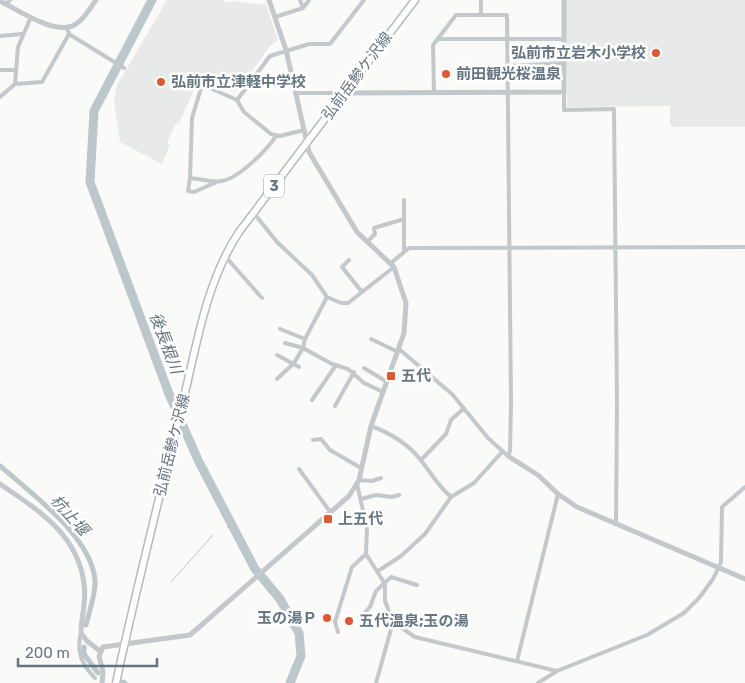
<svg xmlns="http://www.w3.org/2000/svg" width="745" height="683" font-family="Rubik,'Noto Sans JP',sans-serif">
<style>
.built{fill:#e8e9e9}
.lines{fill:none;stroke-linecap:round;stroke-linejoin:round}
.stream{stroke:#bbc7cb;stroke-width:1}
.canal{stroke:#bbc7cb;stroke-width:5}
.river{stroke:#bbc7cb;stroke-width:9}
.primary-casing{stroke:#b5babe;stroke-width:9}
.minor{stroke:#c3c8cc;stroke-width:4}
.tertiary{stroke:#c3c8cc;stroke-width:5}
.primary{stroke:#fff;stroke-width:6}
.poi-dot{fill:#e4572e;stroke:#fff;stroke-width:2}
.labels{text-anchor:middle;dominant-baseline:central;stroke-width:5;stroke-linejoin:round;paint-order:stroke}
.shield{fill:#fff;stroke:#939fa8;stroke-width:1}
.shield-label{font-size:14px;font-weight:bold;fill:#657683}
.poi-label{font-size:15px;font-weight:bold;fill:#657683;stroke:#fff;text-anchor:start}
.street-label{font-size:15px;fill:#657683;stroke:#fff}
.water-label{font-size:16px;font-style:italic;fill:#60757c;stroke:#fff}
</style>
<rect width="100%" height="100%" fill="#fafaf8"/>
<path class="built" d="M167 0H222L229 3 233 1 266 5 278 40 269 47 239 90 231 91 205 80 200 87 196 85 179 124 176 123 167 143 170 145 162 164 120 142 114 100 116 87Z
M566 0H745V127H674L670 125V106L567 107Z"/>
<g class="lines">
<path class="stream" d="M227 528 231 526
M171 582 213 535"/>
<path class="canal" d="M0 466C31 493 91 536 95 580 96 594 89 612 86 625
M84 647V654L98 673
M123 682 125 683"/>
<path class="river" d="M152 0 94 111 90 182 169 394 198 460 255 569 280 599 299 633 301 656 290 683"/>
<g class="primary-casing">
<path id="primary" d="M116 683C136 589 160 495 183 401 197 344 206 282 239 232L415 0"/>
</g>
<path class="minor" d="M300 0 303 8
M481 0V15
M6 4 10 0
M275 17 303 8 309 0
M67 28 69 34 124 68
M0 36 22 34
M438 39H564
M508 66 564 63
M0 70H15
M190 79 237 100 244 112 271 134 280 136 304 130
M15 84 18 47 31 17
M202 85 192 118 190 178C200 179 213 183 222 181 239 178 267 150 276 136
M564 92V110L614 109 617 402 616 524
M296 93H344
M0 97 15 84 42 82 69 34
M237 100 270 56 309 44H330L364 0
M190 178 188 191 194 192 219 181
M404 200V251
M253 212 277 242 312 275 327 297 341 303H348L394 267
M368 241 375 234 374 228 404 219
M225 256 262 298
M349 260 342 267 362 292
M391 263 409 248 745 247
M327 297 305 339 303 348 332 364 348 369 364 383 383 392
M280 329 305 339
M371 339 398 352
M399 349 452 394 488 438 508 456 510 451 511 403 507 15H456L433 45 434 93
M277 355 299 367
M364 368 387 382
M277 379 294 363 303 348 285 343
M312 400 336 365
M335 406 354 372
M371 426C390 433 406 442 419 458 430 471 437 485 451 497
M313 440 321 439 330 450 361 468
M421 460 446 434 451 420 464 408
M299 469 331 513
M359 480 372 481 381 478
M357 484 367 529 366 554 385 584V601L393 622 415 637 557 671
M361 499 376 495 392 497 399 495
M378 571 401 556 425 534 451 497 474 483 502 452
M361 617 370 607 376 591 391 577 417 585
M338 632 335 622 352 567 366 554
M81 633C76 652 82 665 95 678
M517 661 558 494
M376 683 393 622
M538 683 557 671 647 635 684 613 699 598 713 579 721 562 722 507 745 487"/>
<path class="tertiary" d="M0 1C18 10 57 37 76 24 85 18 90 8 96 0
M344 93 564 92V0
M508 456 538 475 558 494 577 507 745 579
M0 484C38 510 78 534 84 584 87 600 81 617 81 633L87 641 100 651
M102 683 103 672 99 656 103 647 190 635 349 496 359 480 371 426 404 333 406 303 394 267 357 232 309 152 286 50 269 0"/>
<use href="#primary" class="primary"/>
</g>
<g class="poi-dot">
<circle cx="656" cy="53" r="5"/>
<circle cx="446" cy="74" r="5"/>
<circle cx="161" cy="82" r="5"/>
<rect x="386" y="371" width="10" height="10" rx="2.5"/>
<rect x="323" y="514" width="10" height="10" rx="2.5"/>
<circle cx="327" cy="618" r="5"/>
<circle cx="349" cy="621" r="5"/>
</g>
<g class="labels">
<rect class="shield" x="264" y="174.5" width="20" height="23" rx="4"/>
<g class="shield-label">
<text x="274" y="186">3</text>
</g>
<g class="poi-label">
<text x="646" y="53" text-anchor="end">弘前市立岩木小学校</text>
<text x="456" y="74">前田観光桜温泉</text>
<text x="171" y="82">弘前市立津軽中学校</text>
<text x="401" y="376">五代</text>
<text x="338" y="519">上五代</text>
<text x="317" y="618" text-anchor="end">玉の湯Ｐ</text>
<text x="359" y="621">五代温泉;玉の湯</text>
</g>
<g class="street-label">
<text transform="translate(357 76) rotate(-53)">弘前岳鰺ケ沢線</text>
<text transform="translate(172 445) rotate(-76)">弘前岳鰺ケ沢線</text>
</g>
<g class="water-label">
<text transform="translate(166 343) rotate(69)">後長根川</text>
<text transform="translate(70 515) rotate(48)">杭止堰</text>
</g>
</g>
<path d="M18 658v8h139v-8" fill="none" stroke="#657683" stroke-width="2.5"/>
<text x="25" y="658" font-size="15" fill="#657683" stroke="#ffffff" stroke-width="4" paint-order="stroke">200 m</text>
</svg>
